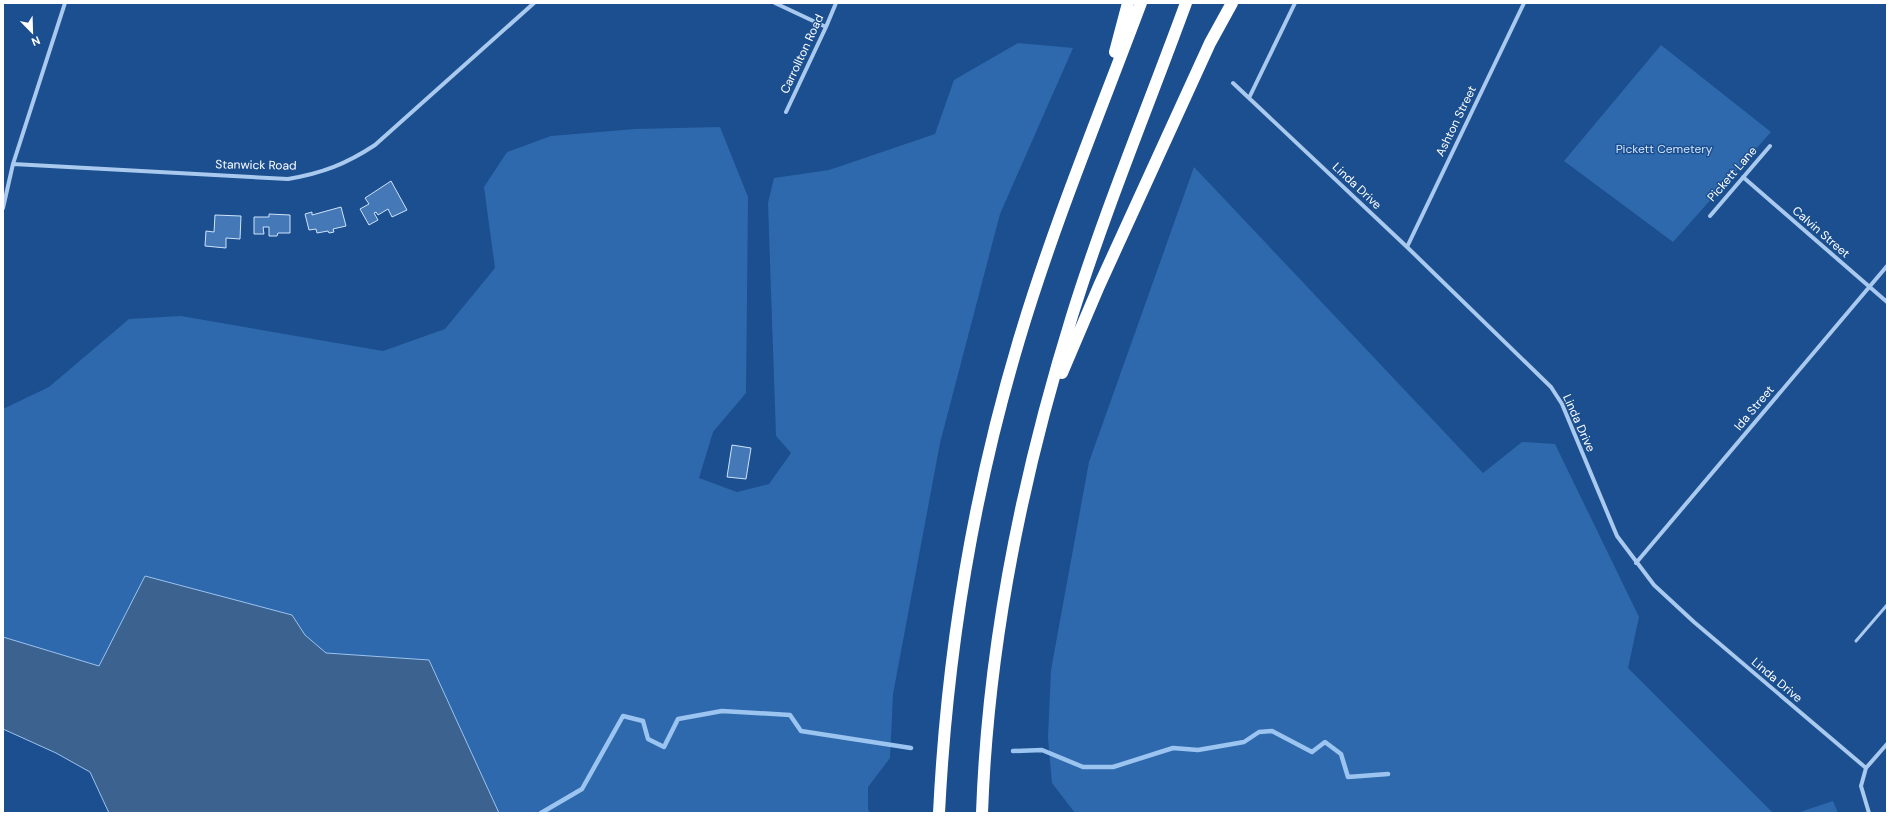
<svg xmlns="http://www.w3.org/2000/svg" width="1890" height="816" font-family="'DM Sans',sans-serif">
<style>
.green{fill:#2e69ad}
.water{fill:#3c6290;stroke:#9cc4f0}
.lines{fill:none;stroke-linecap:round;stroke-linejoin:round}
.stream{stroke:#9cc4f0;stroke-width:4.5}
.building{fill:#4478b7;stroke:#cfe3fa}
.lane{stroke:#a9c9ee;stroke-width:3}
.street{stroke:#a9c9ee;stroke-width:4}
.highway{stroke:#fff;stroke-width:12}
.labels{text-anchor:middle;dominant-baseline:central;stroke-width:3;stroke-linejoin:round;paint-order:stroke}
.street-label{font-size:12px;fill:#fff;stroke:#1b4f8f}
.park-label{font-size:12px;fill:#cfe3fa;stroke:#1b4f8f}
</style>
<rect width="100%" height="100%" fill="#1b4f8f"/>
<path class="green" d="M1018 43 1073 48 1000 214 940 443 893 694 890 758 868 787V810L871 813H499L429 660 326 653 305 635 292 615 145 576 99 666 3 637V409L49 387 129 319 181 316 383 351 445 329 495 268 484 187 507 152 551 136 635 129 720 127 748 197 746 393 713 432 699 478 737 492 769 484 791 453 776 436 768 203 774 178 829 170 935 134 954 80Z
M1661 45 1771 132 1673 242 1564 161Z
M1194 167 1483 473 1522 442 1555 444 1639 617 1628 668 1773 813H1075L1052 783 1048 738 1051 670 1089 462Z
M1833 801 1838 813H1797Z"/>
<path class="water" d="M145 576 292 615 305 635 326 653 429 660 499 813H109L90 772 56 753 3 729V637L99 666Z"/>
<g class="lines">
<path class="stream" d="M1013 751 1042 750 1083 767H1113L1173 748 1198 750 1244 742 1259 732 1272 731 1312 752 1325 742 1341 754 1348 777 1388 774
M541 813 582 789 623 716 643 721 648 739 664 747 678 719 722 711 790 715 801 731 911 748"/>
</g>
<path class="building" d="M391 181 407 210 392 217 388 209 378 215 376 212 374 213 378 220 369 225 360 209 369 204 365 198Z
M341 207 346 226 333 229 334 232 329 233 328 231 317 233 316 229 309 230 305 214 312 212V215Z
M269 214 290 215V233H278L277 236H269V227H263L264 234H254V217H269Z
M215 215 241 216 240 239 226 238V248L205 246 206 231 214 232Z
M732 445 751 448 746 479 727 477Z"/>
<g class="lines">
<path class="lane" d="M1856 641 1887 605"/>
<path class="street" d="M775 3 826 27
M1233 83 1407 247 1551 387 1562 404 1617 536 1654 585 1694 622 1866 768
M1249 98 1295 3
M786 112 826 27 836 3
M13 164 288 179C323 173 346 164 375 145L534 3
M1743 177 1887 302
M3 208 13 164 65 3
M1710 216 1770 146
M1407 247 1524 3
M1636 563 1887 266
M1869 813 1861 786 1866 768 1887 744"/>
<path class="highway" d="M1115 52 1128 3
M1062 373 1099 286 1210 43 1232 3
M939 813C947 653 973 494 1019 340 1053 226 1099 115 1141 3
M982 813C988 645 1022 477 1072 316 1105 210 1148 107 1186 3"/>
</g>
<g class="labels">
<g class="street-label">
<text transform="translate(802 54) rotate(-65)">Carrollton Road</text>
<text transform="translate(1456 121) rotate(-64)">Ashton Street</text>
<text transform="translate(256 165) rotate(1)">Stanwick Road</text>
<text transform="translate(1732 174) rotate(-49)">Pickett Lane</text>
<text transform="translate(1357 186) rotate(43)">Linda Drive</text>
<text transform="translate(1821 232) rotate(41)">Calvin Street</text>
<text transform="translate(1754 408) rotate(-50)">Ida Street</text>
<text transform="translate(1579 423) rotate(66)">Linda Drive</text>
<text transform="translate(1777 680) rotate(40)">Linda Drive</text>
</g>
<g class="park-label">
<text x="1664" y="149">Pickett Cemetery</text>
</g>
</g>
<rect width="1890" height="816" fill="none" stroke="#ffffff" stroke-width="8"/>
<g transform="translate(32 32) rotate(157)" stroke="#1b4f8f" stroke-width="3" paint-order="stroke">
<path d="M0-3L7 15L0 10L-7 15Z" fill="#ffffff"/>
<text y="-6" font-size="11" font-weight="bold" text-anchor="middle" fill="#ffffff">N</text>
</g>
</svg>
